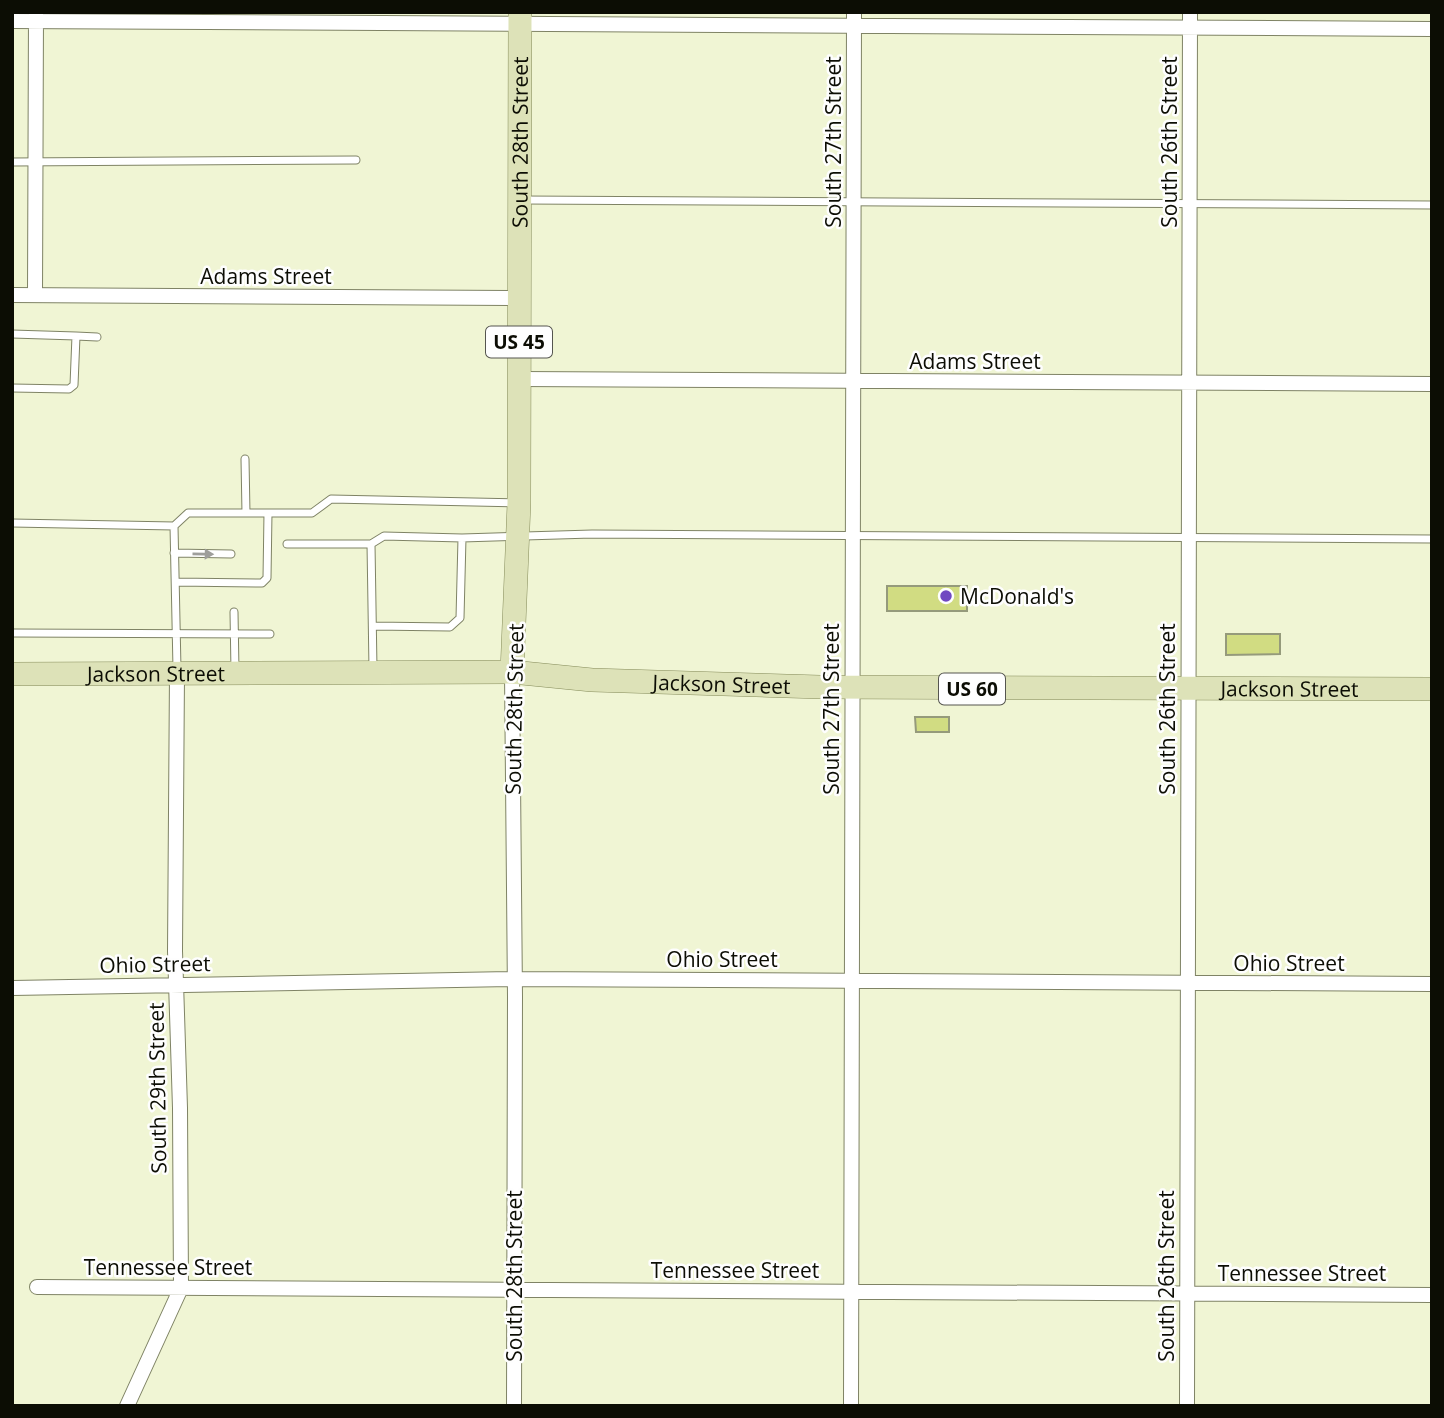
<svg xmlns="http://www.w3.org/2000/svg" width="1444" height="1418" font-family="'Open Sans',sans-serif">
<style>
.building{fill:#d1dc82;stroke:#959a7b;stroke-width:2}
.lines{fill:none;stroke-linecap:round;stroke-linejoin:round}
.service-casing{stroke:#7f8365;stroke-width:9}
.minor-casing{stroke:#7f8365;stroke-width:16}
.primary-casing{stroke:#858b5a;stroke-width:24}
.service{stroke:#fff;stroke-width:7}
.minor{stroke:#fff;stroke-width:14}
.primary{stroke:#dde2b8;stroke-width:23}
.oneway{fill:#9e9e9b}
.poi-dot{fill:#7048c1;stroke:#fefefe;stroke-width:2.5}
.labels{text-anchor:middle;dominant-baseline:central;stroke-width:5;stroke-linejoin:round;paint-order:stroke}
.shield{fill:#fefefe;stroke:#55554f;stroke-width:2}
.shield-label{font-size:19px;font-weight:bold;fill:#0c0d04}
.street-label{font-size:21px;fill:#0c0d04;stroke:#fefefe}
.poi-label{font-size:21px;fill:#0c0d04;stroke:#fefefe;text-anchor:start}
</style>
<rect width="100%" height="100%" fill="#f0f5d4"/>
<path class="building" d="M887 586H967V611H887Z
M1226 634H1280V654L1226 655Z
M915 717H949V732H916Z"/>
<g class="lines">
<g class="service-casing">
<path id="service" d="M12 162 356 160
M522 200 1432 205
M12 334 76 336 74 385 69 389 12 388
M76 336 97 337
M245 459 246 513
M12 523 174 526 177 669
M174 526 188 513H312L331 499 517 503
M287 544H371L384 536 462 538 592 534 1432 539
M371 544 373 669
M174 553 231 554
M176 582 262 583 267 578 268 513
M234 612 235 671
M373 626 450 627 460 618 462 538
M12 633 270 634"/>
</g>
<g class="minor-casing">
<path id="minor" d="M12 21 1432 29
M12 295 519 298
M35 295 36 13
M519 379 1432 384
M512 672 515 996 514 1406
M12 988 515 979 1432 984
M37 1287 1432 1295
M127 1406 181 1288 180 1108 175 951 177 673
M851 1406 854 12
M1187 1406 1190 12"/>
</g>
<g class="primary-casing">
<g id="primary">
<path id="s1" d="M512 672 519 503 520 12"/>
<path id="s2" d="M12 674 512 672 592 680 820 687 1432 689"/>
</g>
</g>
<use href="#service" class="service"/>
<use href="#minor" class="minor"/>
<use href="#primary" class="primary"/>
</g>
<defs><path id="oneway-solid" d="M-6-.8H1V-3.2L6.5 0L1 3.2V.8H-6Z" transform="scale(1.75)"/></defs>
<use class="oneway" href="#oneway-solid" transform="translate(203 554) rotate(1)"/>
<circle class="poi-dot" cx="946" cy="596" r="7"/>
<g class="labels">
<g class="shield">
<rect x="486" y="326.5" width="66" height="31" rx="5"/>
<rect x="939" y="673.5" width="66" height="31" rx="5"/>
</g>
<g class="shield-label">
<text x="519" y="342">US 45</text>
<text x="972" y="689">US 60</text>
</g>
<g class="street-label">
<text stroke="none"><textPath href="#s1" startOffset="530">South 28th Street</textPath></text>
<text transform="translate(833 142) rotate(-90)">South 27th Street</text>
<text transform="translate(1169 142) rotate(-90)">South 26th Street</text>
<text x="266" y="276">Adams Street</text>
<text x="975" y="361">Adams Street</text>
<text stroke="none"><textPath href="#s2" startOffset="144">Jackson Street</textPath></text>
<text stroke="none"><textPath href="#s2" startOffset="710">Jackson Street</textPath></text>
<text stroke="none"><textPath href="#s2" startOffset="1278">Jackson Street</textPath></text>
<text transform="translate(514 709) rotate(-89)">South 28th Street</text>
<text transform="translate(831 709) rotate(-90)">South 27th Street</text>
<text transform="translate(1167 709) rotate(-90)">South 26th Street</text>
<text x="722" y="959">Ohio Street</text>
<text x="1289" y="963">Ohio Street</text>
<text transform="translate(155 964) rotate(-1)">Ohio Street</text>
<text transform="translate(157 1088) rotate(-91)">South 29th Street</text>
<text x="168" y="1267">Tennessee Street</text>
<text x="735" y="1270">Tennessee Street</text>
<text x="1302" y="1273">Tennessee Street</text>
<text transform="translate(514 1276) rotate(-90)">South 28th Street</text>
<text transform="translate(1166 1276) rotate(-90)">South 26th Street</text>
</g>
<g class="poi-label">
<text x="960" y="596">McDonald's</text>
</g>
</g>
<rect width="1444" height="1418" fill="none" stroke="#0c0d04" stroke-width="28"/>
</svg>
